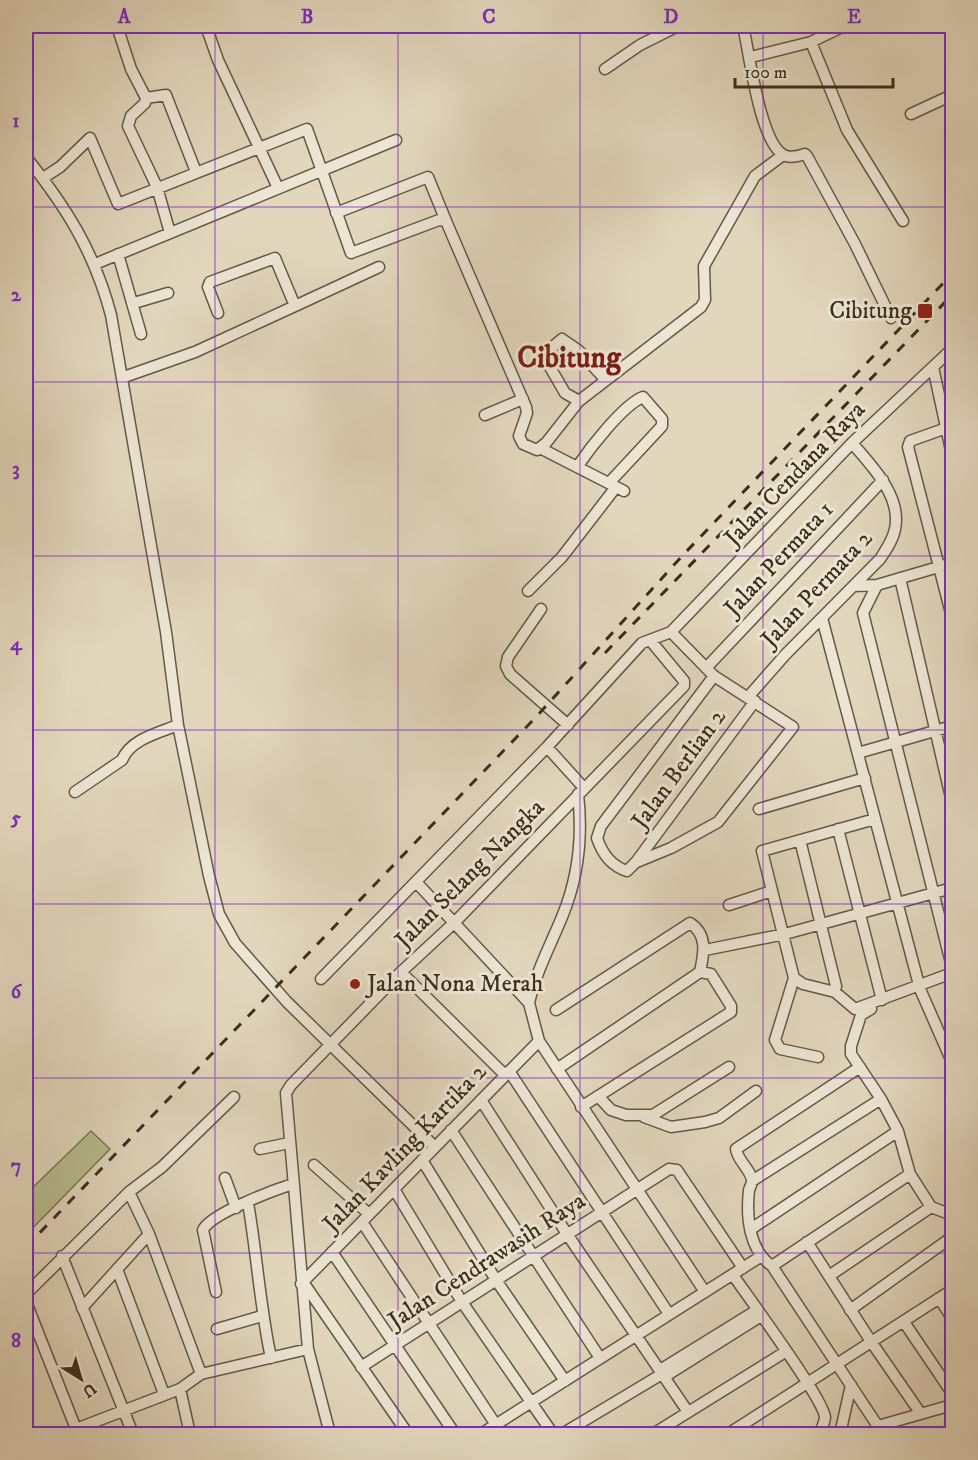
<svg xmlns="http://www.w3.org/2000/svg" width="978" height="1460" font-family="'IM FELL DW Pica',serif">
<style>
.green{fill:#b8bd8e;stroke:#7a7656;stroke-width:1.5}
.lines{fill:none;stroke-linecap:round;stroke-linejoin:round}
.street-casing{stroke:#655845;stroke-width:13}
.street{stroke:#ece5d4;stroke-width:10}
.rail{stroke:#3b2e1d;stroke-width:3;stroke-dasharray:10 10;stroke-linecap:butt}
.grid{fill:none;stroke:#7b2cbf;stroke-width:1.5;stroke-opacity:0.55}
.poi-dot{fill:#8f2418;stroke:#ece5d4;stroke-width:2}
.labels{text-anchor:middle;dominant-baseline:central;stroke-width:6;stroke-linejoin:round;paint-order:stroke}
.poi-label{font-size:24px;fill:#3b2e1d;stroke:#ece5d4;text-anchor:end}
.street-label{font-size:24px;fill:#3b2e1d;stroke:#ece5d4}
.district-label{font-size:30px;font-weight:bold;fill:#7a1f14;stroke:#ece5d4}
.neatline{fill:none;stroke:#7b2cbf;stroke-width:2}
.grid-label{font-size:20px;text-anchor:middle;font-weight:bold;fill:#7b2cbf}
</style>
<rect width="100%" height="100%" fill="#e2d7bd"/>
<filter id="stains"><feTurbulence type="fractalNoise" baseFrequency=".00333" numOctaves="4"/><feColorMatrix values="0 0 0 0 .2 0 0 0 0 .09 0 0 0 0 .02 0 0 0 .5 -.17"/></filter>
<radialGradient id="worn" r=".72"><stop offset=".6" stop-color="#630" stop-opacity="0"/><stop offset="1" stop-color="#630" stop-opacity=".3"/></radialGradient>
<path class="green" d="M91 1131 110 1149 26 1235V1194Z"/>
<g class="lines">
<g class="street-casing">
<path id="street" d="M117 26 131 69 146 98 145 103 131 116 128 126 157 187 170 233
M206 26 218 60 278 188
M743 26C749 50 760 148 786 156 792 158 799 156 805 154L807 156 855 244 891 318
M951 26 952 34
M26 33 27 35
M811 42 847 130 903 221
M751 57 811 42 844 26
M605 69 640 45 678 26
M146 98 166 95 196 172
M911 114 952 95
M26 157C66 207 94 251 111 315L166 632 178 725 209 876 219 914 235 943 287 1002 435 1147
M43 178 60 167 90 138 118 204 307 129 351 253 439 220 446 221 526 407 527 413 519 436 523 444 537 450 546 443 579 401 701 307 705 300 704 266 755 176 783 155
M336 213 428 177 446 221
M118 254 141 334
M95 264 396 140
M134 303 168 293
M295 306 379 267
M933 367 952 455
M124 377 195 352 295 306 275 258 210 282 208 287 218 313
M579 401 565 393 543 355 562 339 578 350 605 379
M485 415 523 399
M952 426 910 441 908 447 952 617
M540 448 624 491
M577 467C590 448 623 405 643 397L662 419V426L609 483
M900 578 952 802
M877 585 863 613 952 967
M854 586 877 585 952 563
M528 591 562 557 616 487
M541 609 508 657 506 666 510 674 568 725
M822 618 919 985
M706 668 883 480
M714 676 601 826 597 838C602 853 611 866 627 871L636 862 755 701
M748 697 785 655 880 559C886 550 893 540 895 529 902 496 871 465 852 443
M547 747 584 788
M858 753 952 726
M75 792 122 760C131 739 158 733 178 725
M759 809 865 778
M875 819 762 851 794 978 803 984 835 992 855 1009 952 973
M838 829 882 1000
M800 840 836 986 835 992
M637 862 671 848 718 822 793 727 714 676 671 632
M416 882 529 1003 539 1041 705 1292
M729 905 772 891
M705 950 785 934 952 888
M401 972 505 1075
M794 978 775 1040 780 1049 818 1057
M321 979 547 747 642 643 671 632 852 443 952 349
M920 989 952 1062
M529 1003C536 972 550 946 562 917 579 876 583 837 578 794
M871 1009 861 1015 851 1046V1054L881 1099 898 1131 910 1174 931 1207 952 1215
M556 1010 690 923C708 935 704 953 700 972L711 974 731 1006V1012L581 1107
M860 1067 736 1149C737 1160 752 1171 752 1181 752 1184 750 1187 749 1190 746 1217 749 1250 772 1266L883 1434
M557 1069 700 972
M509 1071 669 1314
M598 1096 611 1110 626 1115H653L729 1067
M481 1100 567 1234 688 1412
M644 1117 671 1127 705 1122 719 1118 756 1091
M451 1130 600 1358
M260 1149 289 1143
M422 1160 496 1280 565 1381
M314 1165 369 1214
M225 1178 236 1208
M752 1181 881 1099
M394 1189 462 1302 553 1434
M129 1192 162 1167 234 1097
M248 1203C257 1255 260 1307 271 1358
M362 1222 496 1425
M751 1229 898 1131
M807 1242 872 1343 921 1414
M332 1252 455 1434
M62 1256 133 1434
M772 1266 910 1174
M117 1269 164 1394
M733 1275C748 1297 823 1398 825 1417 825 1422 821 1429 820 1434
M829 1276 931 1207
M303 1282 408 1434
M301 1284 539 1041
M216 1292 203 1230C210 1214 274 1190 293 1184
M26 1294 129 1192 149 1234 201 1374
M939 1298 952 1318
M26 1302 78 1434
M82 1308 149 1234
M850 1310 952 1237
M904 1322 952 1393
M217 1329 262 1316
M361 1367 669 1169 677 1170 681 1176 743 1268
M660 1370 757 1310
M664 1377 761 1316
M180 1389 190 1434
M26 1424 30 1434
M878 1426 952 1405
M76 1429 180 1389 201 1374 308 1349
M330 1434 308 1349 286 1093 291 1085 401 972 455 922 684 686V681L650 640
M481 1434 760 1257
M562 1434 662 1374
M653 1434 785 1352
M728 1434 952 1290
M840 1434 851 1385"/>
</g>
<use href="#street" class="street"/>
<path class="rail" d="M605 653 952 295
M26 1247 536 717 683 555 952 274"/>
</g>
<path class="grid" d="M215 26V1434M398 26V1434M580 26V1434M763 26V1434M26 207H952M26 382H952M26 556H952M26 730H952M26 904H952M26 1078H952M26 1253H952"/>
<g class="poi-dot">
<rect x="917" y="303" width="16" height="16" rx="3"/>
<circle cx="355" cy="984" r="6"/>
</g>
<g class="labels">
<g class="poi-label">
<text x="912" y="311">Cibitung</text>
<text x="367" y="984" text-anchor="start">Jalan Nona Merah</text>
</g>
<g class="street-label">
<text transform="translate(795 474) rotate(-46)">Jalan Cendana Raya</text>
<text transform="translate(779 559) rotate(-47)">Jalan Permata 1</text>
<text transform="translate(817 589) rotate(-47)">Jalan Permata 2</text>
<text transform="translate(679 769) rotate(-54)">Jalan Berlian 2</text>
<text transform="translate(470 874) rotate(-45)">Jalan Selang Nangka</text>
<text transform="translate(405 1148) rotate(-46)">Jalan Kavling Kartika 2</text>
<text transform="translate(487 1261) rotate(-33)">Jalan Cendrawasih Raya</text>
</g>
<g class="district-label">
<text x="569" y="358">Cibitung</text>
</g>
</g>
<rect width="978" height="1460" fill="none" stroke="#e2d7bd" stroke-width="66"/>
<g transform="translate(81 1379) rotate(143)" stroke="#ece5d4" stroke-width="4.5" paint-order="stroke">
<path d="M0-4.5L10 22L0 15L-10 22Z" fill="#3b2e1d"/>
<text y="-9" font-size="16" font-weight="bold" text-anchor="middle" fill="#3b2e1d">U</text>
</g>
<path d="M735 78v9h158v-9" fill="none" stroke="#3b2e1d" stroke-width="3"/>
<text x="744" y="78" font-size="18" fill="#3b2e1d" stroke="#ece5d4" stroke-width="4.5" paint-order="stroke">100 m</text>
<rect x="33" y="33" width="912" height="1394" class="neatline"/>
<g class="grid-label">
<text x="124" y="23">A</text>
<text x="307" y="23">B</text>
<text x="489" y="23">C</text>
<text x="671" y="23">D</text>
<text x="854" y="23">E</text>
<text x="16" y="127">1</text>
<text x="16" y="301">2</text>
<text x="16" y="475">3</text>
<text x="16" y="650">4</text>
<text x="16" y="824">5</text>
<text x="16" y="998">6</text>
<text x="16" y="1172">7</text>
<text x="16" y="1347">8</text>
</g>
<rect width="100%" height="100%" filter="url(#stains)"/>
<rect width="100%" height="100%" fill="url(#worn)"/>
</svg>
